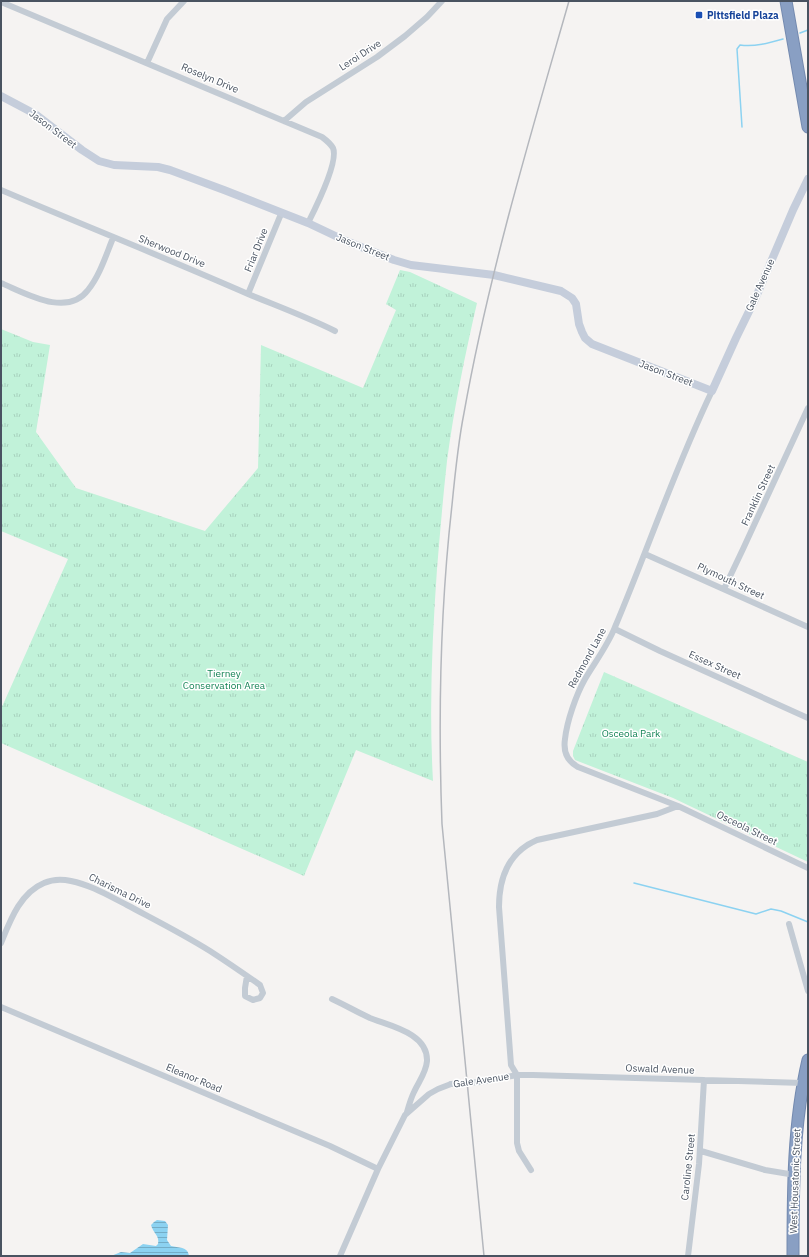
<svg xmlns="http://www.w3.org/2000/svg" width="809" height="1257" font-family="'IBM Plex Sans',sans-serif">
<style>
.park{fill:url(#park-tufts)}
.water{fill:url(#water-rules)}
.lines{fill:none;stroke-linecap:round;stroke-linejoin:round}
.stream{stroke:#8cd2f1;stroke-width:1.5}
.highway-casing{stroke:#748aaf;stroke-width:13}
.street{stroke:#c3cbd4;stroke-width:6}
.secondary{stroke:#c5cddb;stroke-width:8}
.highway{stroke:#899fc3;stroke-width:11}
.rail{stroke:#b4b7bd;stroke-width:1.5}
.street-bridge{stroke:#c3cbd4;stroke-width:6}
.transit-dot{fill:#1a4fb4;stroke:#fff;stroke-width:1.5}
.labels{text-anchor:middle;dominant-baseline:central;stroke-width:3;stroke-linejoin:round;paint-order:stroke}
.transit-label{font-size:10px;font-weight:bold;fill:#164399;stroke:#fff;text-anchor:start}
.street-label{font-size:10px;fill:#495361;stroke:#fff}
.park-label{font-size:10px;fill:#138355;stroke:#fff}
</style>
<defs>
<pattern id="park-tufts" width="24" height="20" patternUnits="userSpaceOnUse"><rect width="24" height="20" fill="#c1f2d9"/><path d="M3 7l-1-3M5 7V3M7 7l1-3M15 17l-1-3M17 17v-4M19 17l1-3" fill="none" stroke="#a7d1bd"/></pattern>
<pattern id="water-rules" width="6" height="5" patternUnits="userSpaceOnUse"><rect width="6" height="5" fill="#8cd2f1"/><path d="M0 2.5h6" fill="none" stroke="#74adc7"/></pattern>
</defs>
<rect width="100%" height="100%" fill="#f5f3f2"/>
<path class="park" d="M400 270 410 272 477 303C465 355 454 408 447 461 443 497 440 533 437 569 432 640 429 710 433 781L356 750 304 876 1 743V709L68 559 1 531V329L33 342 50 345 36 432 76 488 205 531 258 468 261 345 363 388 396 310 386 304Z
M604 672 808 762V862L673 798 575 760 573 756V751Z"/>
<path class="water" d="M157 1220 165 1221 168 1225 167 1240 171 1246C178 1248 188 1246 189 1256H111L121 1252 130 1253 143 1244 156 1246 158 1244C160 1236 153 1233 151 1225L154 1222Z"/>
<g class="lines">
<path class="stream" d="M800 33 808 30
M742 127 737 49 740 45C755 47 769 43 783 39
M634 883 756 914 771 909 781 911 808 922"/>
<g class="highway-casing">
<path id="highway" d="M786 1 808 127
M793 1256C793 1191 793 1124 808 1060"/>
</g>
<path class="street" d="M1 2 322 137C326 140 330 143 333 148 339 162 315 209 308 223
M147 63 167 19 184 1
M284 121 306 102 377 57 405 36 427 17 442 1
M1 190C83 225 166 258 248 294 277 306 307 317 335 331
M1 283C25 293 67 318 88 290 100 275 106 255 113 238
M248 294 281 214
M645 554 808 627
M724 589 743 549 808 408
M615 629 660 651 808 718
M678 806 808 868
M789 924 808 991
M1 943C10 921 20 893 44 883 53 879 62 879 71 881 91 885 109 896 127 905 155 920 183 934 210 951 227 962 243 973 260 985L263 993 260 998 253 1000 245 996V988L247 976
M332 999C345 1005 357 1012 370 1018 390 1026 428 1033 427 1061 426 1073 419 1081 414 1092 411 1098 409 1105 407 1112
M1 1007 330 1146 378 1169
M517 1075 511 1065 499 907C499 878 509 852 537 840L657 814 678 806 578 767C567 761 563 752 565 739 567 721 576 695 585 679 595 662 608 645 615 627 648 549 675 468 712 391
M517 1075V1143L519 1151 531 1170
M480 1082 517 1075H533L803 1083
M701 1151 765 1170 795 1175
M340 1256 378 1169 405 1115 429 1094 438 1089 451 1084
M688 1256 699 1164 704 1080"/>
<path class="secondary" d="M1 96 35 114 82 150 99 161 114 165 158 167 170 170 224 190 308 223 346 241 394 260 411 265 494 275 561 291 572 298 576 304 579 324 582 332 585 338 592 344 712 391 736 338 756 297 793 210 808 179"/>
<use href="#highway" class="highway"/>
<path class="rail" d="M484 1256 442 824C438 717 440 611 452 505 455 474 458 443 464 413 489 273 530 137 569 1"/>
<path class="street-bridge" d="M451 1084 480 1082"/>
</g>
<rect class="transit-dot" x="695" y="11" width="8" height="8" rx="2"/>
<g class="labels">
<g class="transit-label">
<text x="707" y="15">Pittsfield Plaza</text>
</g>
<g class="street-label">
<text transform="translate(360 55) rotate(-33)">Leroi Drive</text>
<text transform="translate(210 78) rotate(23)">Roselyn Drive</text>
<text transform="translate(53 129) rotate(37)">Jason Street</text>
<text transform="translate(363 247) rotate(22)">Jason Street</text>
<text transform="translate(256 250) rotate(-68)">Friar Drive</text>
<text transform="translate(172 251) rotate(22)">Sherwood Drive</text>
<text transform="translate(760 285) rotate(-66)">Gale Avenue</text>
<text transform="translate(666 373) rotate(21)">Jason Street</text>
<text transform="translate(758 495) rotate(-65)">Franklin Street</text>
<text transform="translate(731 581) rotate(25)">Plymouth Street</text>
<text transform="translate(587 658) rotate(-61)">Redmond Lane</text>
<text transform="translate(715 665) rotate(24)">Essex Street</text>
<text transform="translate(747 828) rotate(26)">Osceola Street</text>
<text transform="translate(120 891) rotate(26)">Charisma Drive</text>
<text transform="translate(660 1069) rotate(2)">Oswald Avenue</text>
<text transform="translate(194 1078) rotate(23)">Eleanor Road</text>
<text transform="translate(481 1080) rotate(-8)">Gale Avenue</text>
<text transform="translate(688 1167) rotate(-84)">Caroline Street</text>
<text transform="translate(795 1181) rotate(-88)">West Housatonic Street</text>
</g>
<g class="park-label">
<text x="224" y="673">Tierney<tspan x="224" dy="12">Conservation Area</tspan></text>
<text x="631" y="733">Osceola Park</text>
</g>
</g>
<rect width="809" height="1257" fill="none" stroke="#495361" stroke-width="4"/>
</svg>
